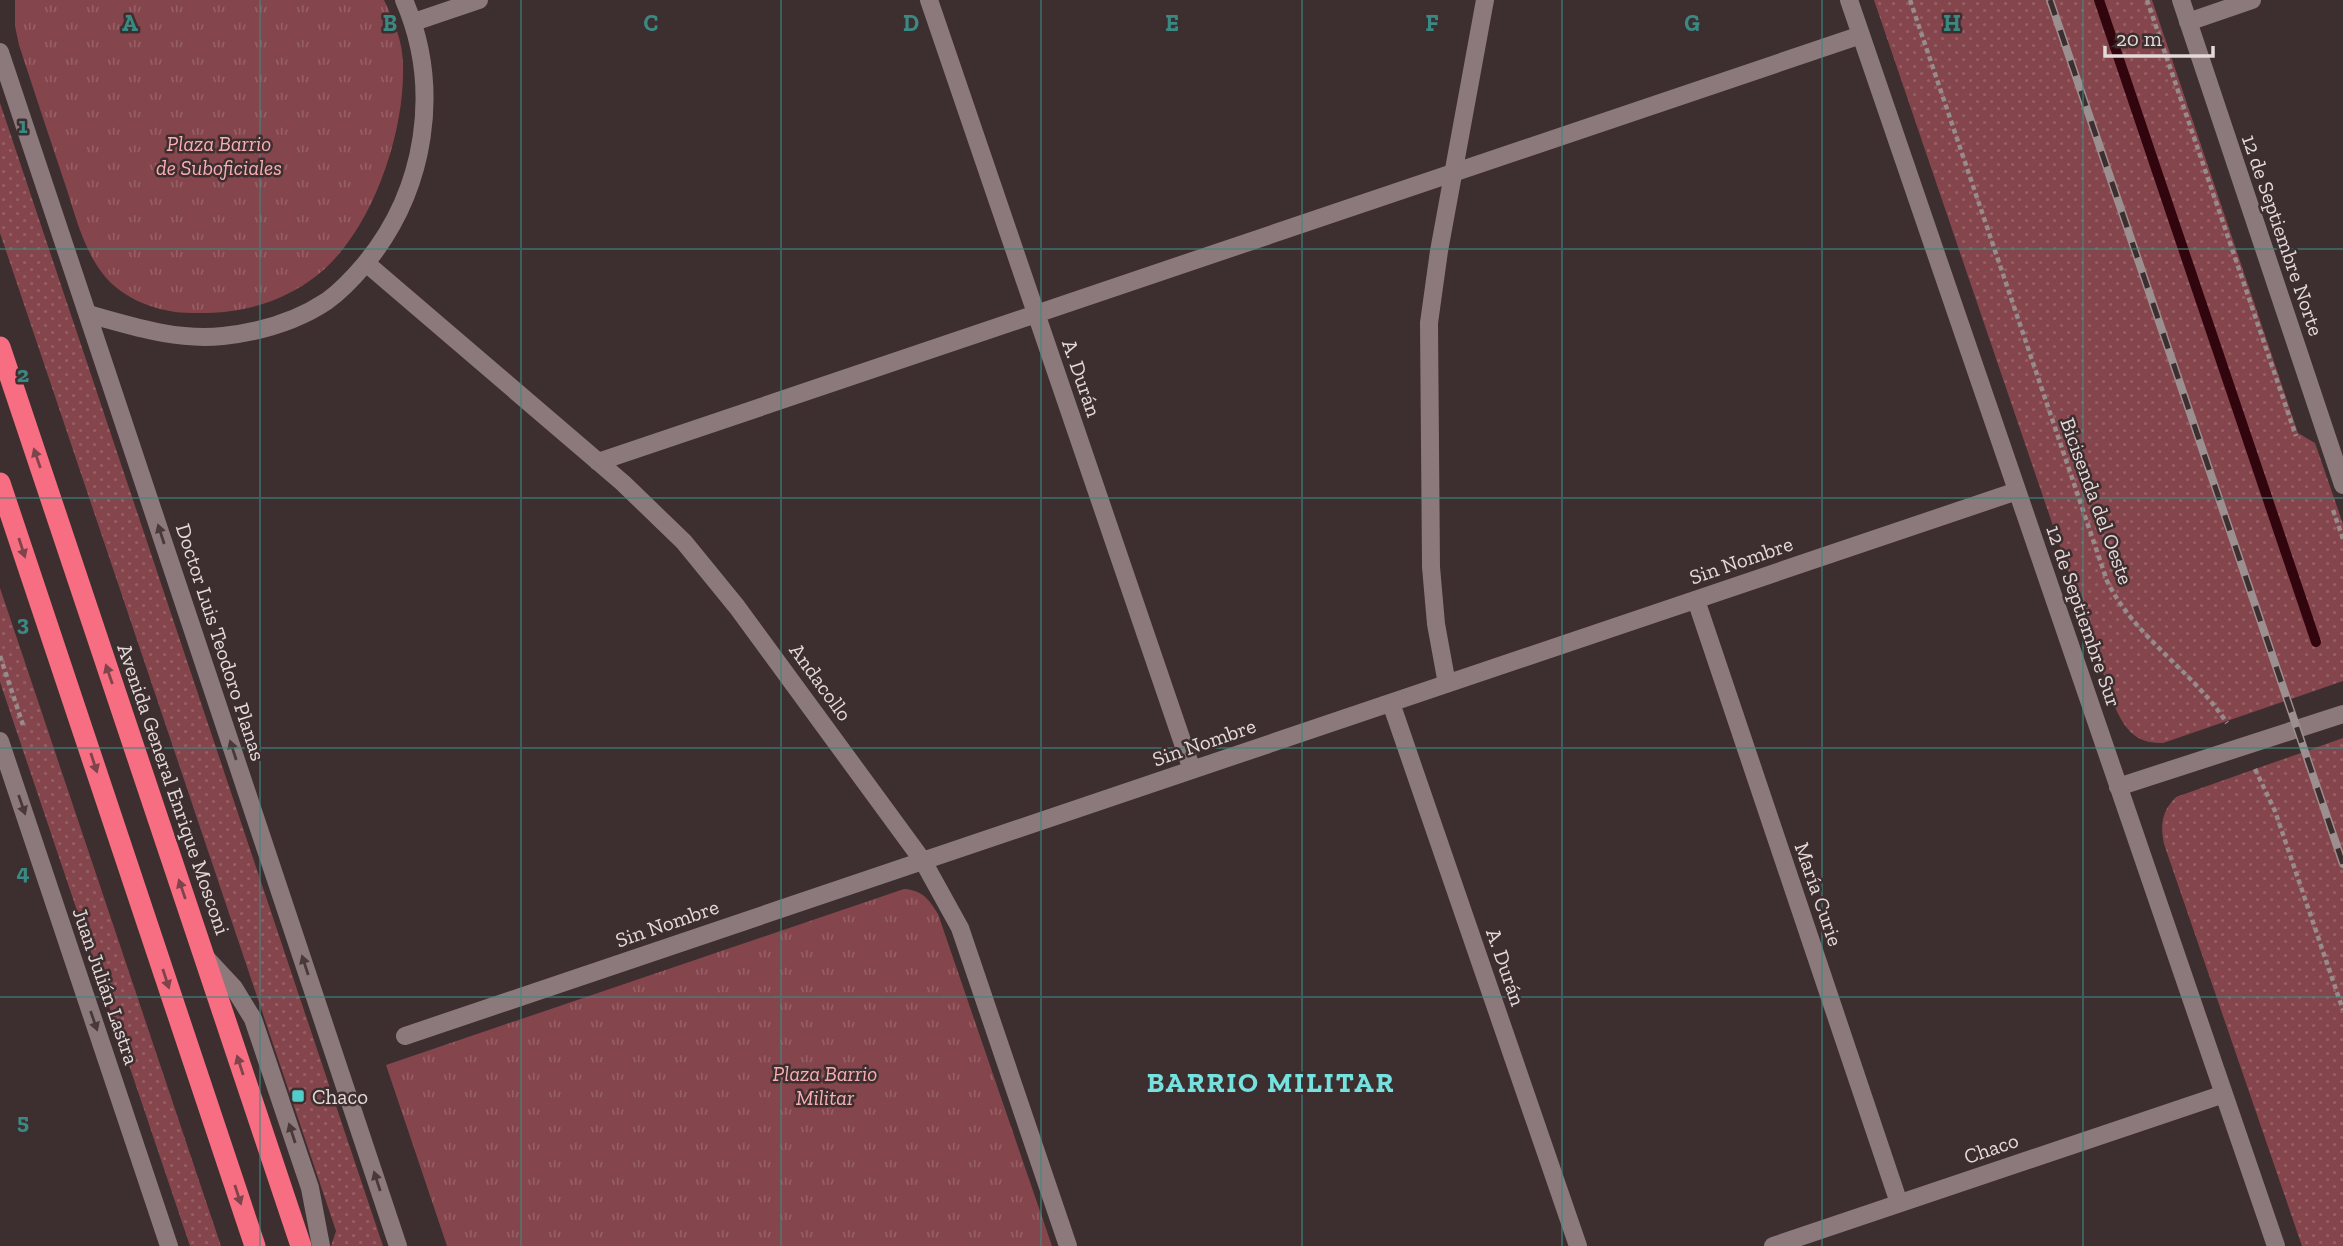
<svg xmlns="http://www.w3.org/2000/svg" width="2343" height="1246" font-family="'Zilla Slab',serif">
<style>
.grass{fill:url(#grass-dots)}
.park{fill:url(#park-tufts)}
.lines{fill:none;stroke-linecap:round;stroke-linejoin:round}
.stream{stroke:#31050e;stroke-width:10}
.path{stroke:#978b8b;stroke-width:4.5;stroke-dasharray:5 3.5;stroke-linecap:butt}
.minor{stroke:#8c797b;stroke-width:18}
.highway{stroke:#f76d81;stroke-width:21}
.rail-casing{stroke:#9b8f8f;stroke-width:8}
.rail{stroke:#3d2e2f;stroke-width:5;stroke-dasharray:16;stroke-linecap:butt}
.oneway{fill:#7e444c}
.oneway2{fill:#49393a}
.grid{fill:none;stroke:#3a8a84;stroke-width:2;stroke-opacity:0.55}
.poi-dot{fill:#53cdca;stroke:#3d2e2f;stroke-width:2.5}
.labels{text-anchor:middle;dominant-baseline:central;stroke-width:5;stroke-linejoin:round;paint-order:stroke}
.park-label{font-size:21px;font-style:italic;fill:#f9aeb4;stroke:#3d2e2f}
.street-label{font-size:21px;fill:#e4dada;stroke:#3d2e2f}
.poi-label{font-size:21px;fill:#e4dada;stroke:#3d2e2f;text-anchor:start}
.district-label{font-size:28px;font-weight:bold;letter-spacing:2px;fill:#76e2df;stroke:#3d2e2f}
.grid-label{font-size:23px;text-anchor:middle;font-weight:bold;fill:#3a8a84;stroke:#3d2e2f;stroke-width:5;stroke-linejoin:round;paint-order:stroke}
</style>
<defs>
<pattern id="grass-dots" width="8" height="8" patternUnits="userSpaceOnUse" patternTransform="scale(1.75)"><rect width="8" height="8" fill="#85454c"/><path d="M2 2h.1M6 6h.1" fill="none" stroke="#965f65" stroke-width="1.8" stroke-linecap="round"/></pattern>
<pattern id="park-tufts" width="24" height="20" patternUnits="userSpaceOnUse" patternTransform="scale(1.75)"><rect width="24" height="20" fill="#85454c"/><path d="M3 7l-1-3M5 7V3M7 7l1-3M15 17l-1-3M17 17v-4M19 17l1-3" fill="none" stroke="#965f65"/></pattern>
</defs>
<rect width="100%" height="100%" fill="#3d2e2f"/>
<path class="grass" d="M1874 0H2152L2298 433 2315 443 2343 524V681L2163 743C2135 744 2124 728 2114 705Z
M0 103 383 1246H331L336 1231 0 233Z
M0 588 221 1246H190L0 682Z
M2343 738V1246H2302L2164 844C2160 824 2162 811 2176 797Z"/>
<path class="park" d="M15 0H384C394 21 403 42 403 66 405 136 369 242 308 282 273 306 234 314 192 313 160 313 123 300 103 274 82 247 75 213 64 181 49 136 34 91 19 45L15 26Z
M904 889C922 890 929 899 938 914L1052 1246H447L386 1065Z"/>
<g class="lines">
<path class="stream" d="M2099 0 2316 642"/>
<path class="path" d="M1910 0 2107 581C2136 639 2192 670 2227 723
M2147 0 2296 436
M2333 510 2343 539
M0 656 23 725
M2255 769 2275 811 2343 1010"/>
<path class="minor" d="M929 0 1192 770
M1849 0 2276 1246
M2181 0 2343 485
M414 22 479 0
M2188 22 2252 0
M0 52 398 1246
M366 263 623 483 684 542 737 607 923 861 960 928 1068 1246
M88 314C132 326 176 341 223 336 259 332 297 321 327 301 341 291 354 277 365 264 426 190 442 88 404 0
M598 462 1861 35
M1696 600 1899 1203
M1447 684 1436 624 1431 567 1429 323 1439 251 1485 0
M1391 703 1578 1246
M0 741 169 1246
M2118 787 2343 714
M206 958 234 988 253 1019 310 1188 321 1246
M405 1036 2017 491
M1773 1246 2224 1094"/>
<path class="highway" d="M0 347 301 1246
M0 483 255 1246"/>
<g class="rail-casing">
<path id="rail" d="M2050 0 2343 864"/>
</g>
<use href="#rail" class="rail"/>
</g>
<defs><path id="oneway-solid" d="M-6-.8H1V-3.2L6.5 0L1 3.2V.8H-6Z" transform="scale(1.75)"/></defs>
<g class="oneway">
<use href="#oneway-solid" transform="translate(37 458) rotate(-109)"/>
<use href="#oneway-solid" transform="translate(22 548) rotate(72)"/>
<use href="#oneway-solid" transform="translate(109 674) rotate(-109)"/>
<use href="#oneway-solid" transform="translate(94 763) rotate(72)"/>
<use href="#oneway-solid" transform="translate(182 889) rotate(-109)"/>
<use href="#oneway-solid" transform="translate(166 979) rotate(72)"/>
<use href="#oneway-solid" transform="translate(240 1065) rotate(-108)"/>
<use href="#oneway-solid" transform="translate(238 1195) rotate(72)"/>
</g>
<g class="oneway2">
<use href="#oneway-solid" transform="translate(161 534) rotate(-108)"/>
<use href="#oneway-solid" transform="translate(233 750) rotate(-108)"/>
<use href="#oneway-solid" transform="translate(22 805) rotate(71)"/>
<use href="#oneway-solid" transform="translate(305 965) rotate(-108)"/>
<use href="#oneway-solid" transform="translate(94 1021) rotate(71)"/>
<use href="#oneway-solid" transform="translate(292 1133) rotate(-108)"/>
<use href="#oneway-solid" transform="translate(377 1181) rotate(-108)"/>
</g>
<path class="grid" d="M260 0V1246M521 0V1246M781 0V1246M1041 0V1246M1302 0V1246M1562 0V1246M1822 0V1246M2083 0V1246M0 249H2343M0 498H2343M0 748H2343M0 997H2343"/>
<rect class="poi-dot" x="291" y="1089" width="14" height="14" rx="3.5"/>
<g class="labels">
<g class="park-label">
<text x="219" y="143">Plaza Barrio<tspan x="219" dy="24">de Suboficiales</tspan></text>
<text x="825" y="1073">Plaza Barrio<tspan x="825" dy="24">Militar</tspan></text>
</g>
<g class="street-label">
<text transform="translate(2283 235) rotate(71)">12 de Septiembre Norte</text>
<text transform="translate(1082 378) rotate(71)">A. Durán</text>
<text transform="translate(2097 501) rotate(70)">Bicisenda del Oeste</text>
<text transform="translate(1741 560) rotate(-19)">Sin Nombre</text>
<text transform="translate(2084 616) rotate(71)">12 de Septiembre Sur</text>
<text transform="translate(221 642) rotate(72)">Doctor Luis Teodoro Planas</text>
<text transform="translate(821 682) rotate(54)">Andacollo</text>
<text transform="translate(1204 742) rotate(-19)">Sin Nombre</text>
<text transform="translate(174 789) rotate(71)">Avenida General Enrique Mosconi</text>
<text transform="translate(1819 894) rotate(71)">María Curie</text>
<text transform="translate(667 923) rotate(-19)">Sin Nombre</text>
<text transform="translate(1506 967) rotate(71)">A. Durán</text>
<text transform="translate(106 986) rotate(71)">Juan Julián Lastra</text>
<text transform="translate(1991 1148) rotate(-19)">Chaco</text>
</g>
<g class="poi-label">
<text x="312" y="1096">Chaco</text>
</g>
<g class="district-label">
<text x="1271" y="1082">BARRIO MILITAR</text>
</g>
</g>
<g class="grid-label">
<text x="130" y="31">A</text>
<text x="390" y="31">B</text>
<text x="651" y="31">C</text>
<text x="911" y="31">D</text>
<text x="1172" y="31">E</text>
<text x="1432" y="31">F</text>
<text x="1692" y="31">G</text>
<text x="1952" y="31">H</text>
<text x="23" y="133">1</text>
<text x="23" y="382">2</text>
<text x="23" y="631">3</text>
<text x="23" y="880">4</text>
<text x="23" y="1129">5</text>
</g>
<path d="M2105 46v10h108v-10" fill="none" stroke="#e4dada" stroke-width="3.5"/>
<text x="2116" y="46" font-size="21" fill="#e4dada" stroke="#3d2e2f" stroke-width="5" paint-order="stroke">20 m</text>
</svg>
